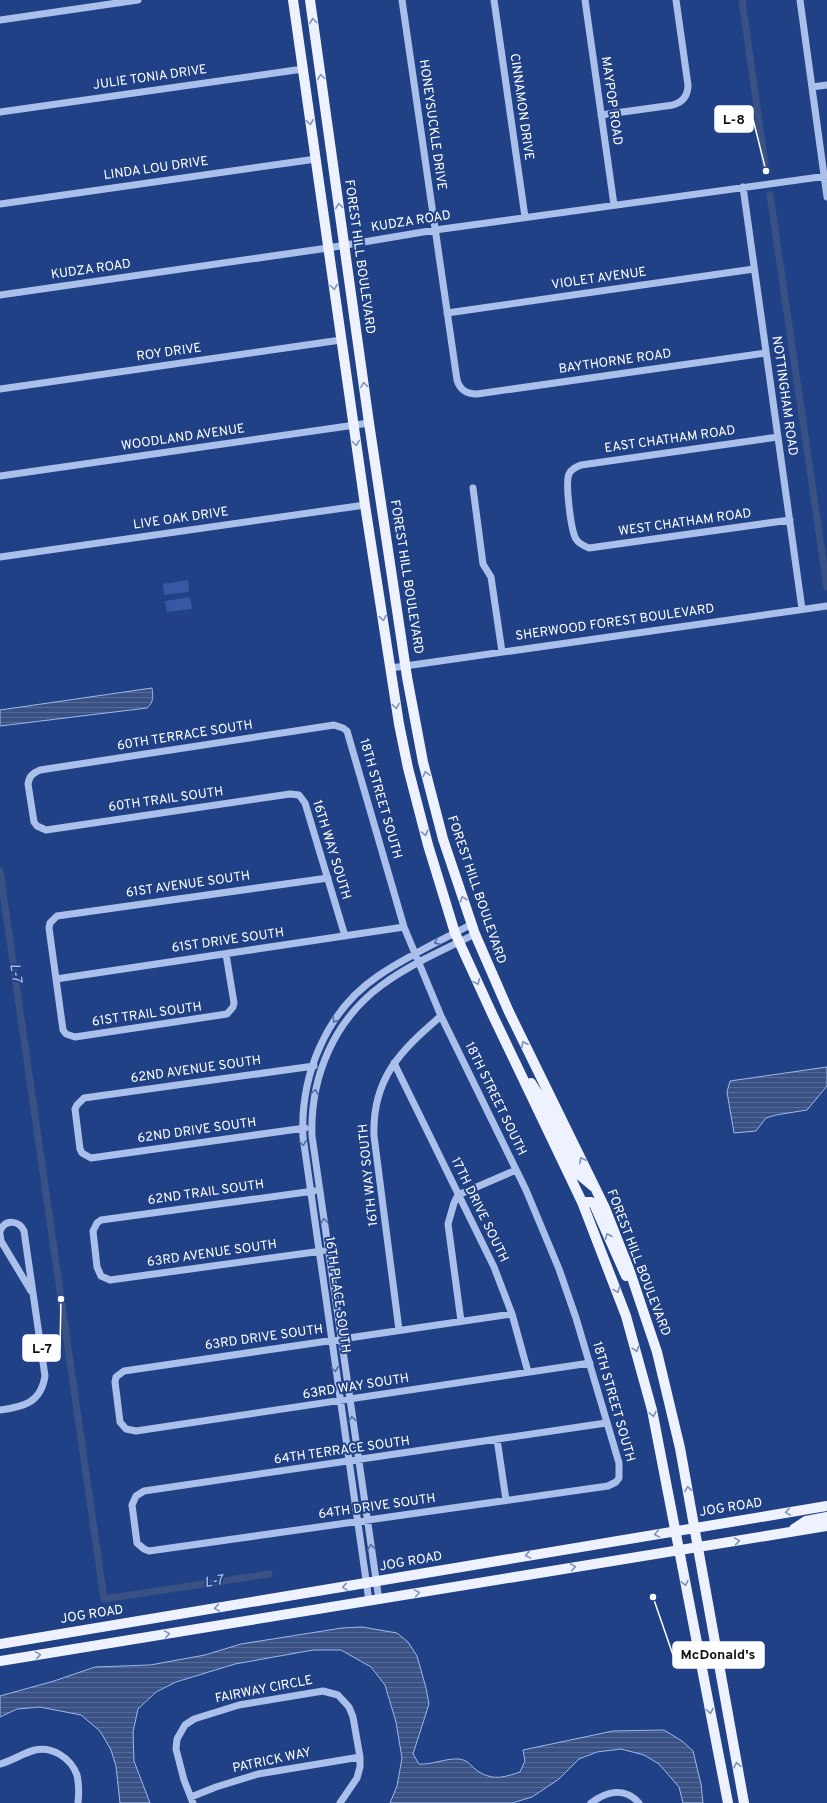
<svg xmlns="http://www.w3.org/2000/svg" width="827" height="1803" font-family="Overpass,sans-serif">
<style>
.grass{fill:#3559a3}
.water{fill:url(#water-rules);stroke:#9eb9eb}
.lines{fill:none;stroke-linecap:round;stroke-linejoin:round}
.canal{stroke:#395184;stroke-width:7}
.minor{stroke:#aac0ea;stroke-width:7}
.major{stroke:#eef2fe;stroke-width:10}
.oneway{stroke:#7d91bc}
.oneway2{stroke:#516da9}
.labels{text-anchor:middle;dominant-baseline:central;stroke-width:4;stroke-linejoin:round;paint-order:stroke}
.street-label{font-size:13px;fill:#fff;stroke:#214186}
.water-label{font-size:14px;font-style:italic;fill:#b6caf1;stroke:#214186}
.leader{fill:none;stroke:#fff;stroke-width:1.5}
.callout-dot{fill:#fff;stroke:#214186;stroke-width:1.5}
.callout{fill:#fff;stroke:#fff;stroke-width:1.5}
.callout-label{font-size:14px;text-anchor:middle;font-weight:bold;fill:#111}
</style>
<defs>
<pattern id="water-rules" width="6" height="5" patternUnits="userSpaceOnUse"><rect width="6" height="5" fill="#395184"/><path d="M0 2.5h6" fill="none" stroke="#576b96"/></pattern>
</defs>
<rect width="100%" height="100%" fill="#214186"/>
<path class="grass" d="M188 580 189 592 164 595 163 584Z
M190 597 192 609 167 612 165 601Z"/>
<path class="water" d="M152 688C153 696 154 702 147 708L0 726V710Z
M827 1067V1086L807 1110 776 1115 766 1118 756 1131 734 1133 727 1092 730 1081Z
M362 1627 397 1633 408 1642 417 1656 426 1688 429 1704 413 1754 419 1764C432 1765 446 1758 459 1759 469 1760 471 1767 479 1772 495 1781 504 1777 520 1772L525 1761 523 1750 613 1731 664 1730 682 1741 693 1751 701 1784 703 1803H683L679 1787 659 1764 644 1755 621 1749 597 1752 579 1759 559 1779 532 1797 512 1803H390L397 1786 402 1758 396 1722 385 1685 371 1667 341 1650H313L235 1664 176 1682 156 1692 138 1709 133 1732 134 1761 150 1803H120L116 1766 111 1750 100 1731 81 1715 40 1707 17 1709 0 1717V1696L54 1681 95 1667 150 1665 205 1655 241 1644 342 1628Z"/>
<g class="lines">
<path class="canal" d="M742 0 766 171
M770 195 827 587
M0 871 104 1599 269 1574"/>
<path class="minor" d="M402 0 457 380C460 390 466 394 477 394L766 353
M494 0 525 217
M585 0 614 205
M800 0 827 197
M0 20 138 0
M812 87 827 85
M0 112 303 69
M601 115 673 105C683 102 688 96 688 85L676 0
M743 187 802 609
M0 204 316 159
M0 295 328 248 435 230 827 176
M447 313 754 269
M0 389 341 340
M778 437 581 465C576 467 571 469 569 474 565 483 571 531 576 539 579 544 584 546 589 548L790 520
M0 476 369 423
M473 488 483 564 491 577 502 652
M0 557 365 505
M391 668 827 606
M345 936 305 803 299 795 290 794 46 830 37 826 34 822 28 784C29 776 33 773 40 770L334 725 343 728 347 731 404 927 441 1016 526 1190 559 1269 576 1318 619 1463V1478L616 1482 608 1486 149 1551 144 1549 137 1543 132 1505 136 1496 144 1491 606 1423
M226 954 234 1003 233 1007 227 1014 75 1037 66 1034 63 1030 49 928 50 923 57 916 328 878
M56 979 404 927
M394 1063 494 1267 512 1314 528 1372
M305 1128 91 1158 82 1153 80 1149 75 1109 77 1105 84 1098 314 1066
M314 1191 101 1220 97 1223 93 1231 97 1267 101 1276 110 1280 322 1251
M0 1231C5 1219 19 1220 24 1231L45 1376C41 1403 23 1407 0 1410
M0 1234 1 1241 31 1291
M512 1314 124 1371 116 1377 115 1382 120 1422 126 1429 136 1431 590 1363
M461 1321 448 1224 454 1203 458 1195 516 1170
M399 1330 374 1136C372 1079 400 1051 441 1016
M497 1439 506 1500
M379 1600 312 1136C310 1077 334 1020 382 985 410 964 444 950 475 934
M369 1601 303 1137C300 1076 326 1011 378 976 407 956 440 941 472 924
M0 1764C12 1761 23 1753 35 1750 52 1746 71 1758 77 1775 79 1784 79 1794 78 1803
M191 1797 216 1787 258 1774 360 1757
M193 1803 184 1780 176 1749 177 1739 185 1725 194 1719 239 1705 323 1691 338 1695 349 1707 353 1717 360 1757V1767L357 1778 340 1803
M591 1803C607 1791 625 1787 639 1803"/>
<path class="major" d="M293 0 365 505 399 724 408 768 428 845 455 933 494 1018 582 1202 626 1316 652 1410 728 1803
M310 0 369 423 407 677 423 762 443 839 475 934 509 1012 605 1208 629 1269 657 1352 680 1448 744 1803
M531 1083 540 1097 577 1173 595 1188
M582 1202H591L594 1204 626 1276
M794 1529 806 1521 827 1517
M0 1644 827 1506
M0 1661 827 1526"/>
</g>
<defs><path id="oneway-chevron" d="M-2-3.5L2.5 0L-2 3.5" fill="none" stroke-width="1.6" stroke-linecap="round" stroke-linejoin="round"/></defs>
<g class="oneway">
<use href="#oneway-chevron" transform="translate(313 21) rotate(-98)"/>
<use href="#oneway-chevron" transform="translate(321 77) rotate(-98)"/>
<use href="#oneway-chevron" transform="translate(310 122) rotate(82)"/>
<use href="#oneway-chevron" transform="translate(339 206) rotate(-98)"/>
<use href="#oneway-chevron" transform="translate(334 287) rotate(82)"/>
<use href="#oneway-chevron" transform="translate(364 385) rotate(-98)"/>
<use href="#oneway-chevron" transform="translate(356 443) rotate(82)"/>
<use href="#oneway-chevron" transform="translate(383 618) rotate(81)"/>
<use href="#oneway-chevron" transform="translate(396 706) rotate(81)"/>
<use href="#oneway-chevron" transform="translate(426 774) rotate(-104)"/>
<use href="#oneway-chevron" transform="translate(425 833) rotate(75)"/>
<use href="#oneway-chevron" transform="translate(463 899) rotate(-109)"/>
<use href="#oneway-chevron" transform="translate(477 982) rotate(66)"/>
<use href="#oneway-chevron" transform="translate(524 1044) rotate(-116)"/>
<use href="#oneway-chevron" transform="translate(582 1160) rotate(-117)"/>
<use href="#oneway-chevron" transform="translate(608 1236) rotate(-113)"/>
<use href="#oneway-chevron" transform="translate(617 1290) rotate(69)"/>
<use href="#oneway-chevron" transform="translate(636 1349) rotate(74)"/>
<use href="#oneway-chevron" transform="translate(653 1414) rotate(78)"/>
<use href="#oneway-chevron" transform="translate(688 1489) rotate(-100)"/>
<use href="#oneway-chevron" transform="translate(788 1512) rotate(171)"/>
<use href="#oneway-chevron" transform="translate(657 1534) rotate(170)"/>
<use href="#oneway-chevron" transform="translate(737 1541) rotate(-9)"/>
<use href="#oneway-chevron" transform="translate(528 1555) rotate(170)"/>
<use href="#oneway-chevron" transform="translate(573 1567) rotate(-9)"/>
<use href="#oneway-chevron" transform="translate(685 1583) rotate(79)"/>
<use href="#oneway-chevron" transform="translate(345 1587) rotate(171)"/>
<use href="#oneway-chevron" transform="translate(417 1593) rotate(-10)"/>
<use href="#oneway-chevron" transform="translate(217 1608) rotate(171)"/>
<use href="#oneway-chevron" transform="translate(167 1634) rotate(-9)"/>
<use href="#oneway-chevron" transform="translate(38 1655) rotate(-9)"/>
<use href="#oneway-chevron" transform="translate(710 1711) rotate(79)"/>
<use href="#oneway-chevron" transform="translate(737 1765) rotate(-100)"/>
</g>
<g class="oneway2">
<use href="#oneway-chevron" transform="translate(437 942) rotate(153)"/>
<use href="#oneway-chevron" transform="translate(335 1020) rotate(125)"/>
<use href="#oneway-chevron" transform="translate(315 1092) rotate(-80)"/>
<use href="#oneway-chevron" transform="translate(303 1143) rotate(82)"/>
<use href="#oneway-chevron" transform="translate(324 1221) rotate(-98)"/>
<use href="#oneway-chevron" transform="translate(335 1369) rotate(82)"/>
<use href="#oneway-chevron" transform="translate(352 1419) rotate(-98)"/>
<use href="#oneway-chevron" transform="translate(371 1547) rotate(-99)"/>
</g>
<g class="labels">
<g class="street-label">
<text transform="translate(150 78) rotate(-8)">JULIE TONIA DRIVE</text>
<text transform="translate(611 101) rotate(82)">MAYPOP ROAD</text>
<text transform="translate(521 107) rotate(82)">CINNAMON DRIVE</text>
<text transform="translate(432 125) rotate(82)">HONEYSUCKLE DRIVE</text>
<text transform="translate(156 169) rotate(-8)">LINDA LOU DRIVE</text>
<text transform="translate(411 222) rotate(-9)">KUDZA ROAD</text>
<text transform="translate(359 257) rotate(82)">FOREST HILL BOULEVARD</text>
<text transform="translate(91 270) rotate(-8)">KUDZA ROAD</text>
<text transform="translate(599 279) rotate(-8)">VIOLET AVENUE</text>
<text transform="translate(169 353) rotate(-8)">ROY DRIVE</text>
<text transform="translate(615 362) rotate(-8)">BAYTHORNE ROAD</text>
<text transform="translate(784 396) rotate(82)">NOTTINGHAM ROAD</text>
<text transform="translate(183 438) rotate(-8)">WOODLAND AVENUE</text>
<text transform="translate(670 440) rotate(-8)">EAST CHATHAM ROAD</text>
<text transform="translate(181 519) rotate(-8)">LIVE OAK DRIVE</text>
<text transform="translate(685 523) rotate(-8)">WEST CHATHAM ROAD</text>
<text transform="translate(406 577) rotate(81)">FOREST HILL BOULEVARD</text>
<text transform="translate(615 623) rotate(-8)">SHERWOOD FOREST BOULEVARD</text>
<text transform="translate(185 736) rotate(-9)">60TH TERRACE SOUTH</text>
<text transform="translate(380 799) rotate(74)">18TH STREET SOUTH</text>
<text transform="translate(166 800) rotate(-8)">60TH TRAIL SOUTH</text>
<text transform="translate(331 850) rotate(73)">16TH WAY SOUTH</text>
<text transform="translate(188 885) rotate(-8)">61ST AVENUE SOUTH</text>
<text transform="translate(476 890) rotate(71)">FOREST HILL BOULEVARD</text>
<text transform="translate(228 941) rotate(-8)">61ST DRIVE SOUTH</text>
<text transform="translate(147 1015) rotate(-8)">61ST TRAIL SOUTH</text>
<text transform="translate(196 1070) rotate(-8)">62ND AVENUE SOUTH</text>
<text transform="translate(495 1099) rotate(64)">18TH STREET SOUTH</text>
<text transform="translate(197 1131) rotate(-8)">62ND DRIVE SOUTH</text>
<text transform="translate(369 1175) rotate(-96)">16TH WAY SOUTH</text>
<text transform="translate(206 1193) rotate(-8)">62ND TRAIL SOUTH</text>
<text transform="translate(479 1210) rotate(64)">17TH DRIVE SOUTH</text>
<text transform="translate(212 1254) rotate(-8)">63RD AVENUE SOUTH</text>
<text transform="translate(638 1263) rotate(69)">FOREST HILL BOULEVARD</text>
<text transform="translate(337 1295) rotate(82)">16TH PLACE SOUTH</text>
<text transform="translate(264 1338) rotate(-8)">63RD DRIVE SOUTH</text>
<text transform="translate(356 1387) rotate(-9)">63RD WAY SOUTH</text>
<text transform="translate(613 1402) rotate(74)">18TH STREET SOUTH</text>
<text transform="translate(342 1451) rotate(-8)">64TH TERRACE SOUTH</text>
<text transform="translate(377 1507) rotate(-8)">64TH DRIVE SOUTH</text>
<text transform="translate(731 1508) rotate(-9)">JOG ROAD</text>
<text transform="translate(411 1562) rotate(-10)">JOG ROAD</text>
<text transform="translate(92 1615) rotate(-9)">JOG ROAD</text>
<text transform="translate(264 1690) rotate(-11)">FAIRWAY CIRCLE</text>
<text transform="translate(272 1761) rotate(-12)">PATRICK WAY</text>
</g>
<g class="water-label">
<text transform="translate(15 973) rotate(82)">L-7</text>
<text transform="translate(214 1582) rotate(-9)">L-7</text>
</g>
</g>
<path class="leader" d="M766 171L753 119M61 1299L60 1348M653 1597L673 1655"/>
<g class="callout-dot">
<circle cx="766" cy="171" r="4"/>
<circle cx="61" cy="1299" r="4"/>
<circle cx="653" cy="1597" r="4"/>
</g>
<g class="callout">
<rect x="715" y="106" width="38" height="26" rx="4"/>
<rect x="23" y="1335" width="37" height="26" rx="4"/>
<rect x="673" y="1642" width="91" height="26" rx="4"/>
</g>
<g class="callout-label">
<text x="734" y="124">L-8</text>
<text x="42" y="1353">L-7</text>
<text x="718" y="1659">McDonald's</text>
</g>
</svg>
